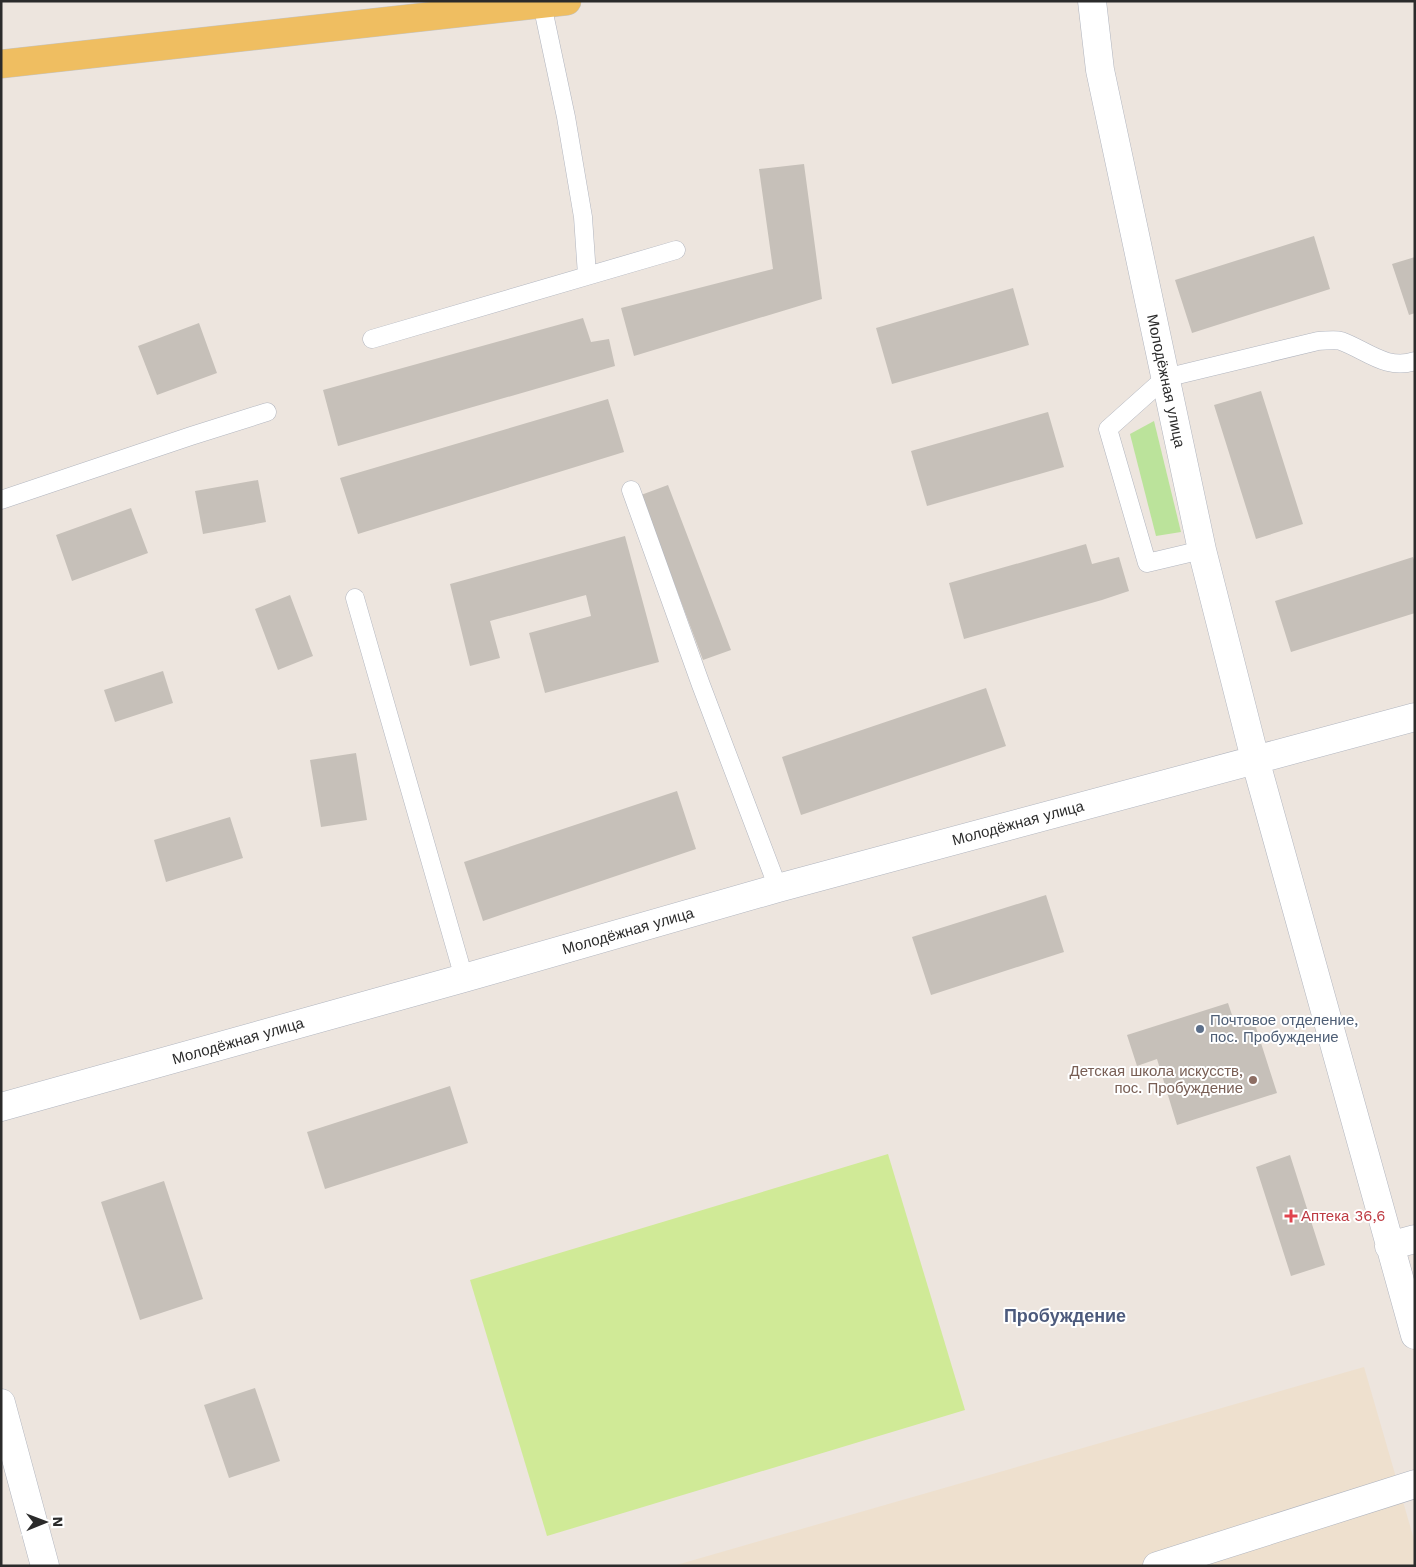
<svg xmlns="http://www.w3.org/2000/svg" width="1416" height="1567" font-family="'Work Sans',sans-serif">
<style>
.education{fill:#eee0ce}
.green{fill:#bbe39b}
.pitch{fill:#d0ea97}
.building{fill:#c6c0b9}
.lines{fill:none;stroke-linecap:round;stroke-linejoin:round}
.lane-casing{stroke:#b1b5bf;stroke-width:19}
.street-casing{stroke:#b1b5bf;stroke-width:29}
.primary-casing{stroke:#c4c4c4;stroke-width:29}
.lane{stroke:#fff;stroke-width:18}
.street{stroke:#fff;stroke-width:28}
.primary{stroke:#efbe61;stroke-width:28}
.service-dot{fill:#5c6f8a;stroke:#fff;stroke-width:2}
.education-dot{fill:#8d6e63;stroke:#fff;stroke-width:2}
.health-dot{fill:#e0444e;stroke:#fff;stroke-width:2}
.labels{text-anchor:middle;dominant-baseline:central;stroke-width:4;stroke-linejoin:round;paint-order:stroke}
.street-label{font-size:15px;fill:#2b2b2b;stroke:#fff}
.service-label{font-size:15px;fill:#4e5e75;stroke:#fff;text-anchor:start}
.education-label{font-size:15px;fill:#785e54;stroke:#fff;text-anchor:end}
.health-label{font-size:15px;fill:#be3a42;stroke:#fff;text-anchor:start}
.quarter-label{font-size:18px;font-weight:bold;fill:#4c5a7c;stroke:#fff}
</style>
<rect width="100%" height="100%" fill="#ede5de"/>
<path class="education" d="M1364 1367 1415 1543V1566H673Z"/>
<path class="green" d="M1154 421 1181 532 1156 536 1130 434Z"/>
<path class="pitch" d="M888 1154 965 1410 547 1536 470 1280Z"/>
<path class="building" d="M804 164 822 299 634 356 621 308 773 269 759 169Z
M1314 236 1330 289 1192 333 1175 280Z
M1415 257V313L1409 315 1392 264Z
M1013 288 1029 345 892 384 876 328Z
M583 318 591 342 609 339 615 366 338 446 323 390Z
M199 323 217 373 157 395 138 346Z
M1261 391 1303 524 1256 539 1214 405Z
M608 399 624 452 358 534 340 478Z
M1048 412 1064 467 927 506 911 451Z
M258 480 266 522 203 534 195 491Z
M668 485 731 650 703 660 641 495Z
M131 508 148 553 72 581 56 535Z
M625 536 659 662 545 693 529 633 591 616 586 595 490 621 500 658 470 666 450 584Z
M1086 544 1092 564 1119 557 1129 591 1102 600 964 639 949 583Z
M1413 557 1415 562V613L1291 652 1275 601Z
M290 595 313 656 278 670 255 609Z
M163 671 173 703 115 722 104 690Z
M986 688 1006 746 801 815 782 757Z
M356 753 367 820 321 827 310 760Z
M677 791 696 849 483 921 464 862Z
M230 817 243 858 166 882 154 840Z
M1046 895 1064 952 931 995 912 937Z
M1228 1003 1235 1024 1253 1018 1277 1093 1177 1125 1157 1059 1137 1066 1127 1035Z
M450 1086 468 1143 325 1189 307 1132Z
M1290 1155 1325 1265 1291 1276 1256 1167Z
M164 1181 203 1299 140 1320 101 1202Z
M255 1388 280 1461 229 1478 204 1405Z"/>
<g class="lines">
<g class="lane-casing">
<path id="lane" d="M542 4 566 117 583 217 587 275
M372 339 676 250
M631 490 701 685 778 888
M1 500 191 436 267 412
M1202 550 1147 563 1108 429 1165 378 1318 341C1325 341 1335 339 1341 341 1366 350 1387 371 1415 361
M355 598 464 978"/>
</g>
<g class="street-casing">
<path id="street" d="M1092 1 1100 70 1202 550 1255 759 1415 1335
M1 1107 464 978 778 888 1415 717
M1389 1246 1415 1239
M1 1403 45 1566
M1157 1566 1415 1484"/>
</g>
<g class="primary-casing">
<path id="primary" d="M1 64 567 1"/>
</g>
<use href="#lane" class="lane"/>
<use href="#street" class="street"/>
<use href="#primary" class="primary"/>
</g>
<circle class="service-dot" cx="1200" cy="1029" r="5"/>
<circle class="education-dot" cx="1253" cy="1080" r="5"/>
<path class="health-dot" d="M1288.5 1208.5h5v5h5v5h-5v5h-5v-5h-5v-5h5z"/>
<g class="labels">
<g class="street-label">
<text transform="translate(1166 381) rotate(78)">Молодёжная улица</text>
<text transform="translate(1018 823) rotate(-15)">Молодёжная улица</text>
<text transform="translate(628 931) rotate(-16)">Молодёжная улица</text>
<text transform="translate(238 1041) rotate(-16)">Молодёжная улица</text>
</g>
<g class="service-label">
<text x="1210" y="1020">Почтовое отделение,<tspan x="1210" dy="17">пос. Пробуждение</tspan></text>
</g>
<g class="education-label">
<text x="1243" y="1071">Детская школа искусств,<tspan x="1243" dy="17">пос. Пробуждение</tspan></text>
</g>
<g class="health-label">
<text x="1301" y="1216">Аптека 36,6</text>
</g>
<g class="quarter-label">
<text x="1065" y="1315">Пробуждение</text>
</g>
</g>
<rect width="1416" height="1567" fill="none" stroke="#2b2b2b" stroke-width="5"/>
<g transform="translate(45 1522) rotate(89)" stroke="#ffffff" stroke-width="4" paint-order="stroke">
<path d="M0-4L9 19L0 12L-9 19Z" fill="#2b2b2b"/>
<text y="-8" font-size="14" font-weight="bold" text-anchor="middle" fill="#2b2b2b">N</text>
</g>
</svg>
